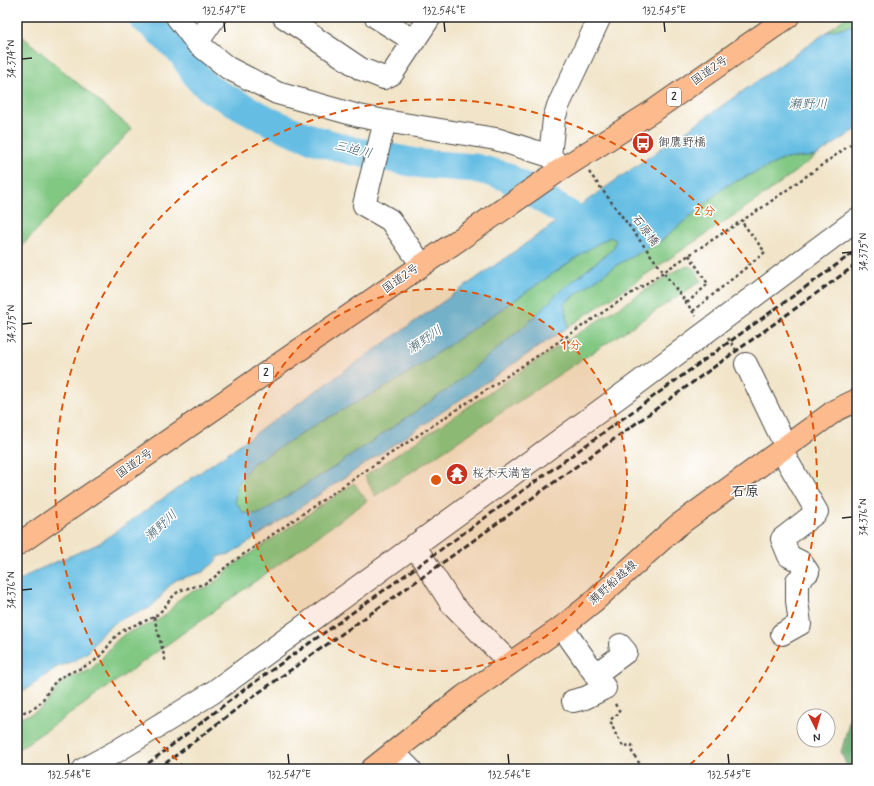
<svg xmlns="http://www.w3.org/2000/svg" width="874" height="786" font-family="Mynerve,'Klee One',sans-serif">
<style>
.green{fill:#81c883;stroke:#567a57}
.forest{fill:#68ac71;stroke:#4a6c4e}
.water{fill:#65bde3;stroke:#487487;fill-rule:evenodd}
.lines{fill:none;stroke-linecap:round;stroke-linejoin:round}
.river{stroke:#65bde3;stroke-width:29}
.minor-casing{stroke:#494743;stroke-width:24}
.major-casing{stroke:#494743;stroke-width:24}
.highway-casing{stroke:#494743;stroke-width:24}
.path{stroke:#494743;stroke-width:2.5;stroke-dasharray:3 3;stroke-linecap:butt}
.minor{stroke:#fff;stroke-width:22}
.major{stroke:#fcba8d;stroke-width:22}
.highway{stroke:#fcba8d;stroke-width:22}
.rail{stroke:#2b2b2b;stroke-width:3;stroke-dasharray:6 3;stroke-linecap:butt}
.path-bridge{stroke:#494743;stroke-width:2.5;stroke-dasharray:3 3;stroke-linecap:butt}
.ticks{fill:none;stroke:#2b2b2b;stroke-width:1.5}
.ring{fill:none;stroke:#df570e;stroke-width:2;stroke-dasharray:7 5}
.labels{text-anchor:middle;dominant-baseline:central;stroke-width:3;stroke-linejoin:round;paint-order:stroke}
.shield{fill:#fff;stroke:#6b6b6b;stroke-width:1}
.shield-label{font-size:11px;font-weight:bold;fill:#2b2b2b}
.street-label{font-size:12px;fill:#2b2b2b;stroke:#fff}
.poi-label{font-size:12px;fill:#2b2b2b;stroke:#fff;text-anchor:start}
.water-label{font-size:13px;font-style:italic;fill:#3f5e6b;stroke:#fff}
.quarter-label{font-size:14px;font-weight:bold;fill:#2b2b2b;stroke:#fff}
.centre{fill:#df570e;stroke:#fff;stroke-width:2}
.ring-label{font-size:12px;text-anchor:middle;font-weight:bold;fill:#df570e;stroke:#fff;stroke-width:3;stroke-linejoin:round;paint-order:stroke}
.neatline{fill:none;stroke:#2b2b2b;stroke-width:1.5}
.ticks-label{font-size:10px;text-anchor:middle;fill:#2b2b2b}
</style>
<rect width="100%" height="100%" fill="#fff"/>
<filter id="ink" filterUnits="userSpaceOnUse"><feTurbulence type="fractalNoise" baseFrequency=".025" numOctaves="2"/><feDisplacementMap in="SourceGraphic" scale="8" xChannelSelector="R" yChannelSelector="G"/><feConvolveMatrix kernelMatrix="1 2 1 2 8 2 1 2 1" color-interpolation-filters="sRGB"/></filter>
<filter id="wash" filterUnits="userSpaceOnUse"><feTurbulence type="fractalNoise" baseFrequency=".012" numOctaves="4" result="noise"/><feDisplacementMap in="SourceGraphic" scale="16" xChannelSelector="R" yChannelSelector="G"/><feGaussianBlur stdDeviation="0.9" result="paint"/><feColorMatrix in="noise" values="0 0 0 0 0 0 0 0 0 0 0 0 0 0 0 0 0 1.4 0 .05"/><feComposite in="paint" operator="in"/></filter>
<g filter="url(#wash)">
<rect width="100%" height="100%" fill="#f1e4c8"/>
<path class="green" d="M846 17H857V24L827 32Z
M17 32 132 129 17 251Z
M816 156 764 195 568 327 564 303 615 266 662 240 726 186 784 159Z
M610 237 616 240 613 249 558 293 528 323 450 388 336 466 259 514 243 513 235 501 236 486 252 464 322 421 395 382 592 247Z
M688 266 695 269 701 281 375 496 365 476 563 343 677 270Z
M354 483 367 501 73 712 17 750V717C32 716 44 708 52 696 56 691 58 685 63 681 71 675 83 675 91 669 104 659 112 642 125 634 137 628 150 626 161 618 171 612 175 601 185 595 191 591 198 590 205 588 215 584 223 575 231 567Z"/>
<path class="forest" d="M856 696H857V769H848L841 752Z"/>
<path class="water" d="M857 24V129L816 156 784 159 726 186 662 240 615 266 564 303 568 327 231 554 219 556 214 563 203 572 176 580 166 589 159 599 150 608 128 616 113 624 99 636 89 651 74 661 57 667 30 687 17 693V583L35 571 98 544 827 32ZM610 237 616 240 613 249 558 293 528 323 450 388 336 466 259 514 243 513 235 501 236 486 252 464 322 421 395 382 592 247Z"/>
<g class="lines">
<path class="river" d="M142 17 156 28 182 53 199 79 213 91 273 123 312 139 353 151 422 164 475 168 505 176 591 228"/>
</g>
</g>
<g filter="url(#ink)">
<g class="lines">
<g class="minor-casing">
<path id="minor" d="M177 17 197 43 228 68 277 93 359 116 385 121 496 139 550 156 562 168
M284 17 361 69 384 78 392 74 430 17
M376 17 414 41
M197 43 215 17
M385 121 364 205 390 220 422 265
M550 156 554 119 558 106 600 17
M746 364 786 447
M781 450 817 512 782 539 789 556 801 562 808 572 797 581V601L800 624 782 634
M414 545 451 603 510 663
M562 627 605 688 585 698 573 701
M596 674 626 652 620 645
M394 753 410 769
M84 769 117 751 212 693 634 386 857 219"/>
</g>
<g class="major-casing">
<path id="major" d="M372 769 464 696 562 627 593 602 677 526 836 410 857 400"/>
</g>
<g class="highway-casing">
<path id="highway" d="M17 545 557 172 656 109 788 17"/>
</g>
<path class="path" d="M685 301 696 316
M687 303 708 284 689 255
M693 311 765 252 741 221
M728 338 736 350
M154 617 166 663
M615 704 620 712 610 720 616 735 623 746 632 745V752L643 769
M17 713C46 711 43 690 60 678 72 670 87 668 98 658 108 649 112 637 124 630 134 624 146 622 155 616 165 610 169 598 178 592 185 588 193 587 201 585 212 581 220 572 228 565L387 456 689 255 763 207 857 140"/>
<use href="#minor" class="minor"/>
<use href="#major" class="major"/>
<use href="#highway" class="highway"/>
<path class="rail" d="M141 769 245 689 425 561 857 250
M158 769 251 698 431 571 857 264"/>
<path class="path-bridge" d="M589 172 685 301"/>
</g>
</g>
<path class="ticks" d="M224 22 225 32M444 22 445 32M664 22 665 32M22 59 32 58M842 253 852 252M22 324 32 323M842 518 852 517M22 590 32 589M68 754 69 764M288 754 289 764M508 754 509 764M728 754 729 764"/>
<circle cx="436" cy="480" r="191" fill="#df570e" fill-opacity=".12"/>
<g class="ring">
<circle cx="436" cy="480" r="191"/>
<path d="M186 768A381 381 0 1 1 686 768"/>
</g>
<defs>
<g id="bus-disc" transform="scale(1.15)"><circle r="9.5" fill="#c8321e" stroke="#fff"/><path d="M-5-6H5V4H4V6H2V4H-2V6H-4V4H-5ZM-3.5-4V0h7V-4ZM-3.5 1.2v1.5H-2V1.2ZM2 1.2v1.5H3.5V1.2Z" fill="#fff"/></g>
<g id="temple-disc" transform="scale(1.15)"><circle r="9.5" fill="#c8321e" stroke="#fff"/><path d="M0-6L5-2H3V0L6.5 2.5H4V6H1.5V3h-3V6H-4V2.5H-6.5L-3 0V-2H-5Z" fill="#fff"/></g>
</defs>
<g fill-rule="evenodd">
<use href="#bus-disc" x="643" y="143"/>
<use href="#temple-disc" x="457" y="474"/>
</g>
<g class="labels">
<g class="shield">
<rect x="667" y="88" width="14" height="18" rx="3"/>
<rect x="259" y="364" width="14" height="18" rx="3"/>
</g>
<g class="shield-label">
<text x="674" y="97">2</text>
<text x="266" y="373">2</text>
</g>
<g class="street-label">
<text transform="translate(710 71) rotate(-35)">国道2号</text>
<text transform="translate(645 231) rotate(53)">石原橋</text>
<text transform="translate(401 279) rotate(-35)">国道2号</text>
<text transform="translate(135 464) rotate(-35)">国道2号</text>
<text transform="translate(613 583) rotate(-42)">瀬野船越線</text>
</g>
<g class="poi-label">
<text x="658" y="143">御鷹野橋</text>
<text x="472" y="474">桜木天満宮</text>
</g>
<g class="water-label">
<text x="808" y="104">瀬野川</text>
<text transform="translate(353 150) rotate(13)">三迫川</text>
<text transform="translate(425 340) rotate(-34)">瀬野川</text>
<text transform="translate(161 526) rotate(-43)">瀬野川</text>
</g>
<g class="quarter-label">
<text x="745" y="492">石原</text>
</g>
</g>
<circle cx="436" cy="480" r="6" class="centre"/>
<g class="ring-label">
<text x="705" y="215">2 分</text>
<text x="571" y="349">1 分</text>
</g>
<rect width="874" height="786" fill="none" stroke="#fff" stroke-width="44"/>
<g transform="translate(816 728) rotate(175)"><circle r="19" fill="#ffffff" stroke="#aaaaaa"/>
<path d="M0-3L7 15L0 10L-7 15Z" fill="#c8321e"/>
<text y="-6" font-size="11" font-weight="bold" text-anchor="middle" fill="#2b2b2b">N</text>
</g>
<rect x="22" y="22" width="830" height="742" class="neatline"/>
<g class="ticks-label">
<text x="224" y="14">132.547°E</text>
<text x="444" y="14">132.546°E</text>
<text x="664" y="14">132.545°E</text>
<text transform="translate(11 59) rotate(-90)" y="4">34.374°N</text>
<text transform="translate(863 252) rotate(-90)" y="4">34.375°N</text>
<text transform="translate(11 324) rotate(-90)" y="4">34.375°N</text>
<text transform="translate(863 517) rotate(-90)" y="4">34.376°N</text>
<text transform="translate(11 590) rotate(-90)" y="4">34.376°N</text>
<text x="69" y="778">132.548°E</text>
<text x="289" y="778">132.547°E</text>
<text x="509" y="778">132.546°E</text>
<text x="729" y="778">132.545°E</text>
</g>
</svg>
